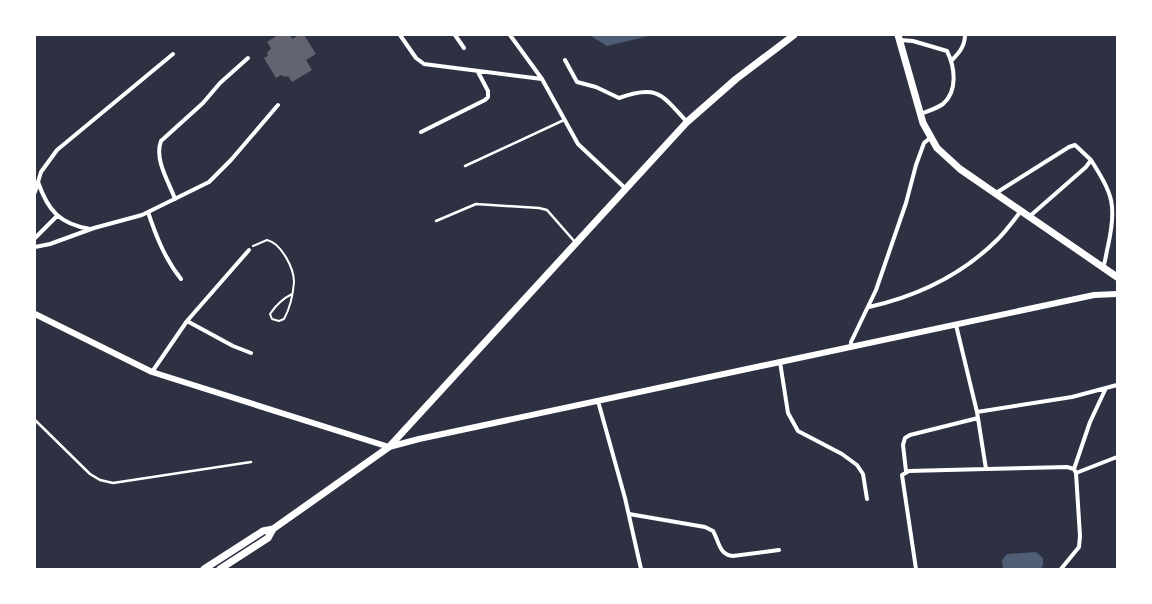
<svg xmlns="http://www.w3.org/2000/svg" width="1152" height="604" font-family="'Work Sans',sans-serif">
<style>
.water{fill:#4f5d75}
.building{fill:#626471}
.lines{fill:none;stroke-linecap:round;stroke-linejoin:round}
.path{stroke:#fff;stroke-width:2}
.service{stroke:#fff;stroke-width:2.5}
.minor{stroke:#fff;stroke-width:4}
.tertiary{stroke:#fff;stroke-width:6}
.secondary{stroke:#fff;stroke-width:7}
</style>
<rect width="100%" height="100%" fill="#2d3142"/>
<path class="water" d="M589 35H653L607 46Z
M1036 552 1043 558V565L1041 569H1003L1002 560 1007 554Z"/>
<path class="building" d="M278 35H290L292 39 299 35H304L316 54 306 60 312 70 292 82 288 76 286 77 281 75 276 78 264 58 268 56 267 53 271 48 267 42Z"/>
<g class="lines">
<path class="path" d="M253 246 267 240C281 243 294 268 294 282 293 295 290 308 284 319L279 321 272 319 270 314C276 305 282 299 292 294"/>
<path class="service" d="M465 166 564 120
M436 221 476 204 539 208 547 210 575 242
M35 420 90 474 100 480 113 483 251 462"/>
<path class="minor" d="M400 35 416 58 424 64 542 79
M455 35 464 48
M510 35 542 79 578 144 626 189
M900 40 913 41 947 51C955 67 958 91 943 104 936 109 928 111 920 114
M565 60 577 82 596 87 619 98C658 84 662 95 687 122
M952 60C959 53 965 46 965 35
M421 132 485 100 488 97V91L478 72
M1091 160C1113 195 1117 205 1108 246 1106 253 1106 260 1103 267
M38 182C48 211 60 224 90 229
M35 192 41 172 57 150 173 54
M996 193 1069 147 1075 145 1091 160 1086 167 1030 216
M175 199C169 182 154 160 161 141L203 103 220 83 248 58
M148 212C156 236 165 259 181 279
M35 238 57 216
M35 247 50 244 94 228 142 215 209 182 231 160 278 105
M869 307C918 296 962 275 998 239 1006 231 1014 220 1021 211
M187 321 233 346 251 353
M851 347V342L876 290 906 203 916 165 924 143 930 138
M780 362 788 413 798 431 842 454 857 465 863 474 867 499
M152 372 187 321 249 250
M598 401 625 498 641 569
M977 412 1072 397 1117 385
M986 469 1067 467 1074 469 1076 473 1080 536 1079 547 1061 569
M1074 469 1090 422 1106 388
M906 471 903 445 905 438 910 435 978 418
M1076 473 1117 457
M629 514 705 527 713 531C719 541 719 555 733 556L779 550
M916 569 902 475 909 471 986 469 977 412 956 325"/>
<path class="tertiary" d="M35 314 152 372 389 447 419 439 1094 295 1117 294"/>
<path class="secondary" d="M898 35 923 123 937 148 960 169 1117 277
M204 569 263 531 273 529
M220 569 268 538 273 529 389 447 687 122 736 79 794 35"/>
</g>
<rect width="1152" height="604" fill="none" stroke="#ffffff" stroke-width="72"/>
</svg>
